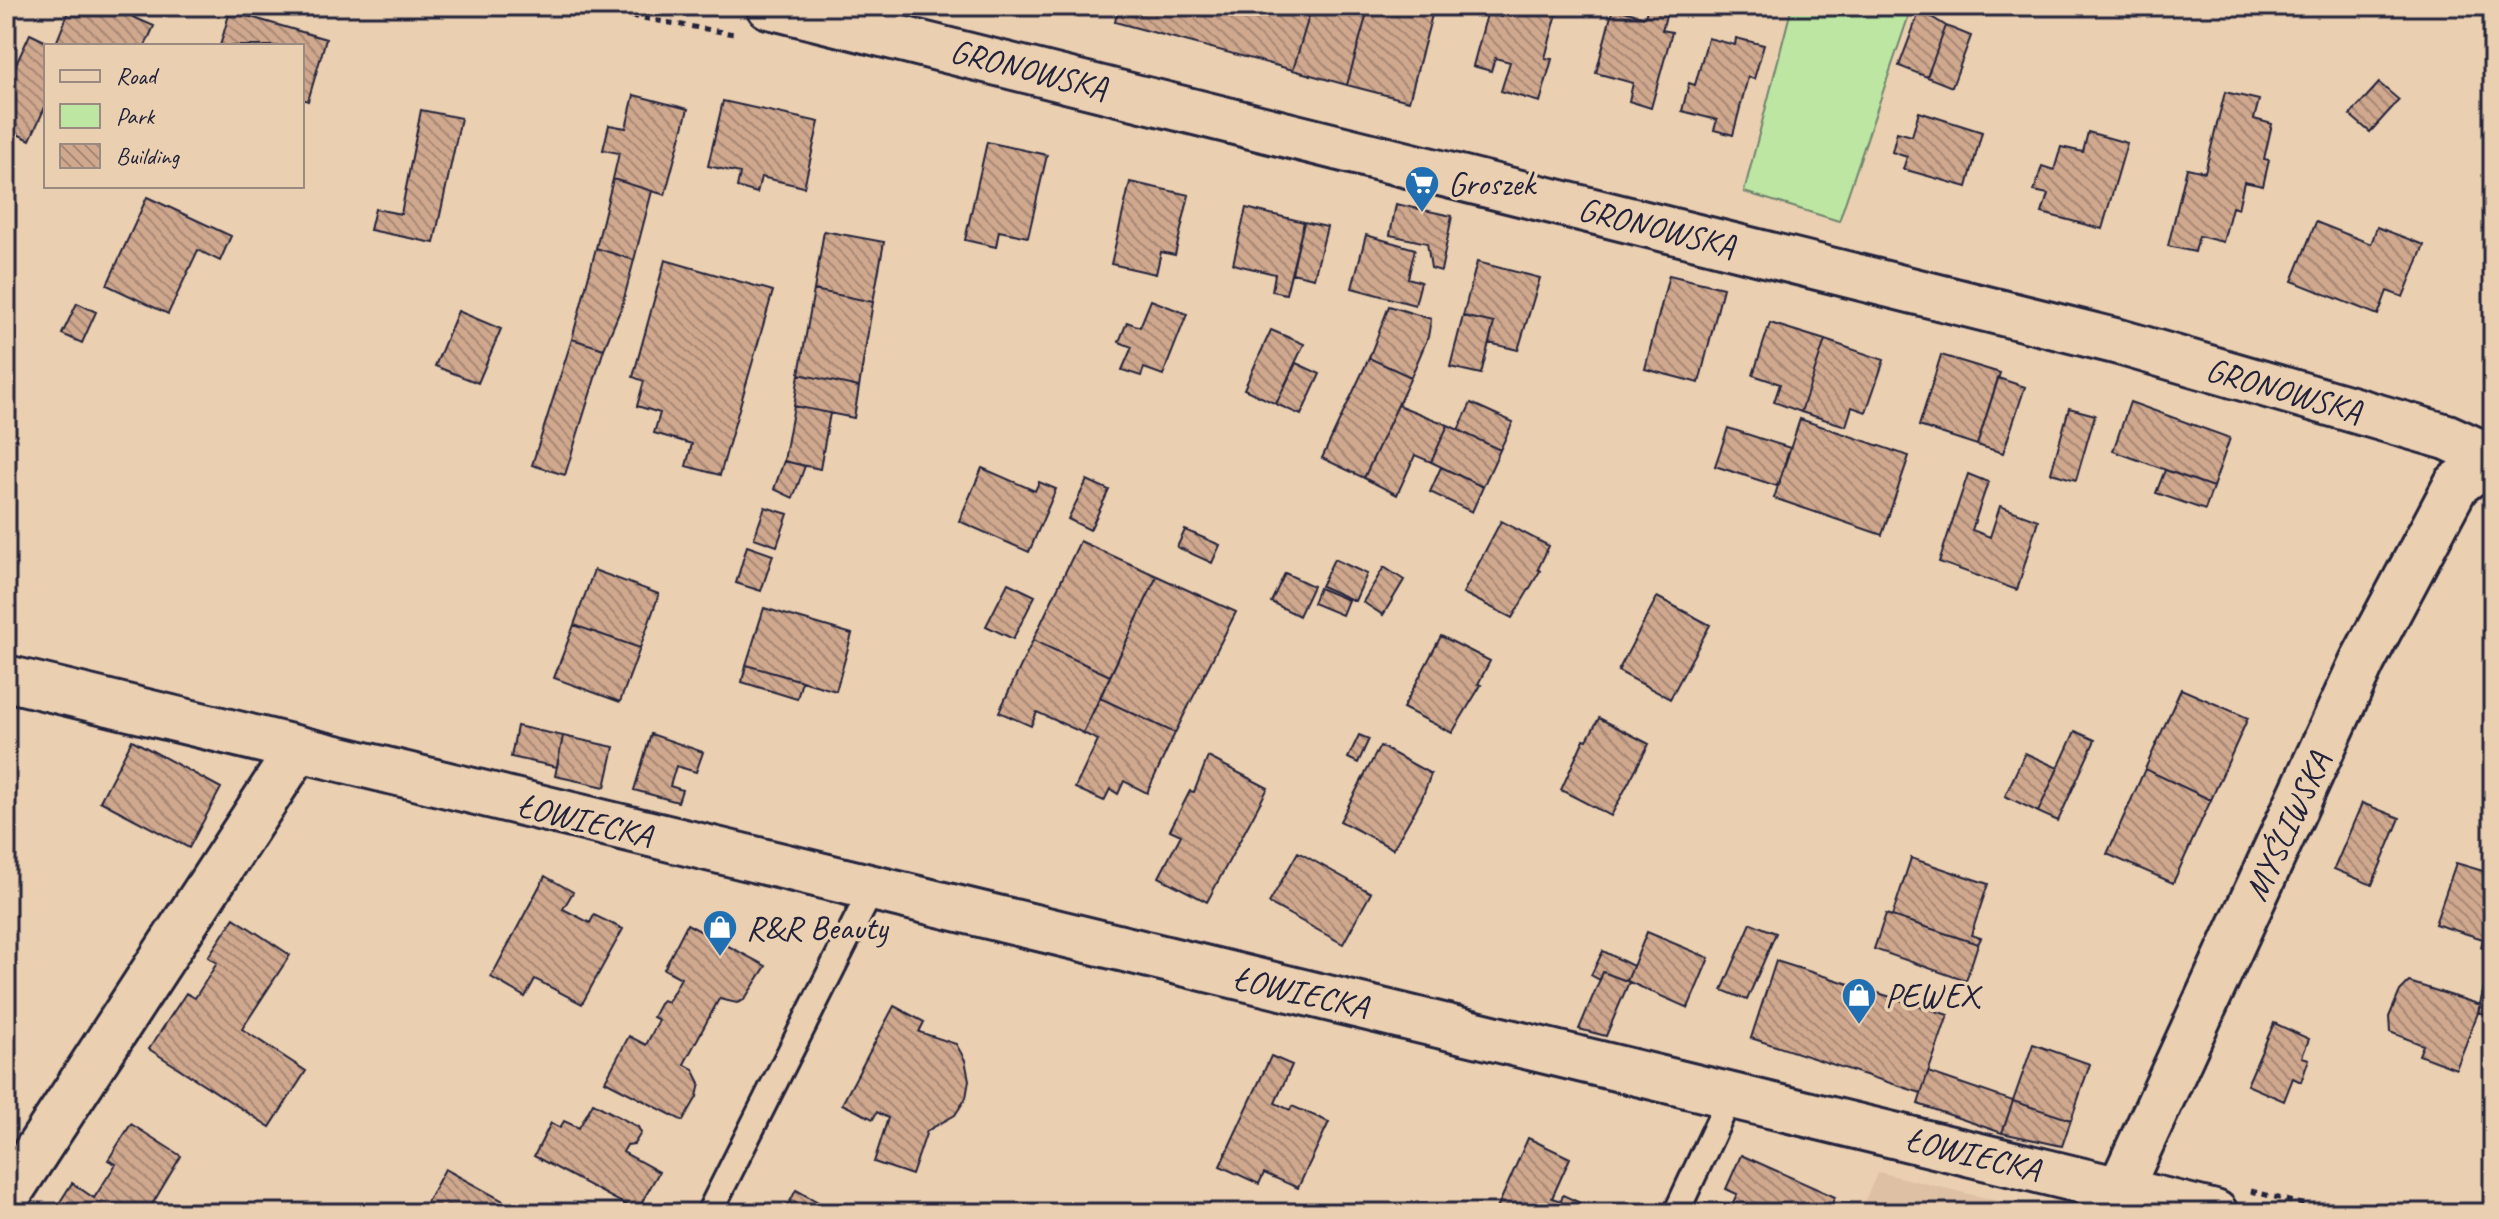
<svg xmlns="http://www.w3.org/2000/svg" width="2499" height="1219" font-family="Caveat,sans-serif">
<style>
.built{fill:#dec0a4}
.green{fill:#bce6a2;stroke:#6f846e;stroke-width:2}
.building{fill:url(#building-back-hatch);stroke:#22223b;stroke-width:2}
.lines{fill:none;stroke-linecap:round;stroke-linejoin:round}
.service-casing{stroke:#22223b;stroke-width:30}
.minor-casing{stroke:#22223b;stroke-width:50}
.tertiary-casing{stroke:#22223b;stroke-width:50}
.path{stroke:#22223b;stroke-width:5;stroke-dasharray:6 6;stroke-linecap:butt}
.service{stroke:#eacfb1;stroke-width:24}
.minor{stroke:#eacfb1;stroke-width:44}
.tertiary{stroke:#eacfb1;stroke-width:44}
.labels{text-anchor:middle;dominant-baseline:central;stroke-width:7;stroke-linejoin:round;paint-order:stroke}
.street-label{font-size:34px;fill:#22223b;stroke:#eacfb1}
.poi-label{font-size:34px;fill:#22223b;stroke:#eacfb1;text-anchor:start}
</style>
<defs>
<pattern id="building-back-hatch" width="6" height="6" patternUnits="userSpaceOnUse" patternTransform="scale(2)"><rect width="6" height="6" fill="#cfa88e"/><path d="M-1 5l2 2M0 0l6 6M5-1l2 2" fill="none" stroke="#a88875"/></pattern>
</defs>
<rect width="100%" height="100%" fill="#eacfb1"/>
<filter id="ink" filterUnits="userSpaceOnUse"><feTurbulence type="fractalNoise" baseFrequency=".0125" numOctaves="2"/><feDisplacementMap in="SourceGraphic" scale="16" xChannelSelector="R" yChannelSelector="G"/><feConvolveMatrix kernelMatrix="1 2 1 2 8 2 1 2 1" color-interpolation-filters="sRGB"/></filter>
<g filter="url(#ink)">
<path class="built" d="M1878 1172 2039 1211 2040 1213H1859Z"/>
<path class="green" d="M1792 6H1912L1839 221 1744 192Z"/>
<path class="building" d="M71 6H138L133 17 154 26 145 46H55Z
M1119 6H1312L1293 70 1115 22Z
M1312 6H1369L1347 85 1293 70Z
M1369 6H1397L1432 15 1409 101 1347 85Z
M1505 6H1559L1545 58 1552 59 1540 102 1501 91 1510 62 1495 58 1491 71 1473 66 1487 14 1502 17Z
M1648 6 1668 9 1662 30 1672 32 1651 108 1629 101 1633 83 1596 73 1613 8 1645 17Z
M1920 10 1946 26 1927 77 1899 66Z
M230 11 326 39 308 101 302 99V46H220Z
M1946 26 1971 36 1952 87 1927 77Z
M30 34 55 46H46V105L30 140 6 129V86Z
M1708 38 1735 45 1736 38 1764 45 1754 79 1748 77 1733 135 1714 130 1717 120 1682 111 1689 83 1695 85Z
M2379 83 2399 100 2370 132 2350 115Z
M2225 92 2259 100 2254 119 2272 124 2264 159 2269 160 2263 186 2244 182 2238 209 2232 207 2223 242 2199 236 2195 252 2168 246 2187 168 2205 172Z
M634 95 688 109 665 195 613 179 619 153 603 150 609 125 626 128Z
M723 101 819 122 804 187 761 177 757 193 737 187 740 173 708 166Z
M421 110 461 118 434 243 370 230 375 209 401 214Z
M1919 112 1982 132 1967 187 1903 169 1907 157 1892 152 1897 132 1912 136Z
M2088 132 2127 143 2102 229 2042 213 2048 194 2034 191 2042 166 2054 170 2061 147 2083 152Z
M987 142 1047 155 1028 237 999 231 996 247 965 240Z
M613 179 652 191 634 260 596 248Z
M1130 182 1189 195 1175 255 1161 252 1156 274 1111 264Z
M147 197 231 236 220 261 198 250 168 314 107 285Z
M1396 204 1452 216 1441 271 1431 268 1427 243 1390 235Z
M1246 208 1304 222 1286 294 1272 291 1275 274 1233 264Z
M1304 222 1327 227 1314 278 1292 273Z
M2316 222 2371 244 2377 227 2424 245 2403 297 2387 291 2378 315 2292 281Z
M824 231 884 242 873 302 814 290Z
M1366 235 1415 249 1408 278 1421 282 1415 305 1352 288Z
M596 248 634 260 622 306 604 349 572 339Z
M665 260 773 291 720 475 686 466 692 444 654 433 660 413 637 406 644 381 633 377Z
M1477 262 1540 278 1518 350 1489 343 1494 323 1463 316Z
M1669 275 1723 288 1699 383 1645 369Z
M814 290 873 302 859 387 799 374Z
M1151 300 1187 314 1163 375 1144 368 1141 376 1122 370 1132 347 1119 342 1127 322 1140 327Z
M77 303 96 312 82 343 62 334Z
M1389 306 1431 319 1428 337 1411 377 1369 358Z
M458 311 501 329 478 383 435 366Z
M1463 316 1494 323 1481 374 1450 367Z
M1770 323 1825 340 1801 412 1774 402 1780 384 1753 375Z
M1271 330 1304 344 1276 404 1244 389Z
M572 339 604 349 565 475 532 465Z
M1825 340 1884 360 1866 412 1852 407 1846 426 1801 412Z
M1941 355 2000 373 1977 445 1919 426Z
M1369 358 1411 377 1364 478 1322 458Z
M1296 363 1320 374 1301 415 1276 404Z
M799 374 859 387 854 418 794 406Z
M1998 378 2025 387 2003 453 1977 445Z
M2130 402 2230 438 2213 487 2113 451Z
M1471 403 1513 422 1500 450 1458 430Z
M1398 405 1448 425 1431 462 1415 455 1397 495 1364 478Z
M794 406 830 413 820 469 784 461Z
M2069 408 2095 415 2076 480 2051 473Z
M1800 419 1909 456 1882 535 1774 498Z
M1448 425 1500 450 1483 487 1431 462Z
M1728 428 1790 448 1777 486 1715 466Z
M784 461 805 466 793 498 774 489Z
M1441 467 1483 487 1472 512 1430 492Z
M982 468 1035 491 1039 482 1056 489 1029 552 959 521Z
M2165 470 2213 487 2205 510 2156 493Z
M1968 474 1988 482 1972 530 1990 537 2000 506 2038 520 2017 590 1939 562Z
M1087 480 1109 490 1090 530 1068 519Z
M765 507 788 514 777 546 754 538Z
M1501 521 1549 546 1538 569 1540 571 1512 618 1463 593Z
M1185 530 1220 545 1212 563 1177 547Z
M1080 541 1157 576 1110 676 1033 640Z
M747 546 773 555 761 591 736 583Z
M1334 559 1367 574 1355 601 1321 586Z
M1384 567 1404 580 1383 615 1363 602Z
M594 570 659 594 640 648 574 625Z
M1285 573 1313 586 1299 616 1271 602Z
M1157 576 1236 612 1175 733 1100 698Z
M1008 583 1035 596 1013 639 986 626Z
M1319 588 1348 600 1342 615 1313 603Z
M1657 597 1710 625 1670 699 1618 671Z
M764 608 852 634 836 691 746 665Z
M574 625 640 648 620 702 554 678Z
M1441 636 1490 661 1478 684 1481 685 1452 733 1403 708Z
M1033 640 1110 676 1083 733 1037 712 1031 726 999 712Z
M746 665 802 681 797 699 742 682Z
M2181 689 2248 718 2211 800 2145 769Z
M1100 698 1175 733 1147 793 1124 781 1118 794 1110 789 1104 801 1075 788 1098 740 1083 733Z
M1599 718 1649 744 1611 816 1561 790 1584 739 1587 740Z
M517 726 563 736 557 767 511 757Z
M2075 731 2095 740 2058 821 2038 812Z
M651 734 703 752 696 772 676 766 670 786 682 790 678 802 634 790Z
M1359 735 1369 739 1358 763 1348 758Z
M563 736 614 747 605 787 555 776Z
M132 740 221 788 189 848 100 801Z
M1380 746 1431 774 1422 798 1393 849 1340 821Z
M2025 753 2058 768 2038 812 2005 796Z
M1208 757 1268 788 1207 902 1159 877 1181 835 1170 830 1190 791 1194 792Z
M2145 769 2211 800 2173 883 2107 854Z
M2362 803 2400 818 2372 885 2334 869Z
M1298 852 1371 893 1343 944 1269 903Z
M1911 858 1988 884 1971 935 1981 938 1978 944 1892 916Z
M2456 863 2493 874V951L2481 947 2483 939 2435 924Z
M545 876 573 892 563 909 590 923 594 915 623 929 582 1004 535 979 525 997 491 977Z
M1886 914 1978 944 1966 981 1874 949Z
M234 918 290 955 242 1029 306 1071 270 1127 149 1049 186 993 195 998 217 963 208 957Z
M1751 923 1776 933 1747 1000 1722 990Z
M687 924 766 966 744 1000 737 1003 719 999 684 1064 693 1069 700 1083 697 1097 683 1121 605 1081 629 1036 646 1045 659 1020 653 1017 662 1000 668 1002 681 978 664 969Z
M1647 932 1709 958 1688 1008 1627 981Z
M1603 951 1633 966 1627 981 1603 972 1600 980 1591 975Z
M1776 961 1948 1015 1921 1093 1751 1038Z
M1603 972 1629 982 1606 1036 1579 1029Z
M2488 972 2493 973V1018L2478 1012Z
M2409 982 2481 1005 2456 1069 2419 1055 2423 1045 2390 1032 2389 1017 2400 991Z
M894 1006 924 1022 919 1032 956 1044 965 1060 969 1080 966 1098 955 1115 927 1131 912 1175 874 1162 888 1118 877 1112 873 1119 842 1104Z
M2274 1023 2309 1039 2302 1057 2309 1059 2301 1082 2293 1078 2284 1101 2247 1085Z
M2033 1044 2090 1064 2071 1120 2013 1101Z
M1271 1056 1292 1065 1275 1103 1290 1110 1292 1106 1329 1122 1298 1188 1264 1173 1259 1184 1220 1166Z
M1928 1072 2013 1101 2002 1133 1918 1104Z
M2013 1101 2071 1120 2062 1146 2002 1133Z
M593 1103 638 1127 641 1133 634 1144 627 1145 623 1152 659 1172 637 1211 534 1156 551 1123 560 1128 564 1121 579 1128Z
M131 1124 181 1156 147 1213H53L72 1183 94 1198 116 1164 108 1160Z
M1528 1138 1570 1158 1552 1198 1561 1201 1563 1195 1587 1206 1586 1213H1495Z
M1741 1155 1835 1197 1828 1213H1717L1721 1203 1731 1207 1737 1194 1726 1189Z
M445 1169 525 1213H421Z
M796 1190 838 1213H784Z"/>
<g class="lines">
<g class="service-casing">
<path id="service" d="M709 1213 872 889
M1676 1213 1731 1095"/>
</g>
<g class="minor-casing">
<path id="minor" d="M769 6 2119 342 2447 437 2491 457
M6 678 2215 1213
M6 1198 297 751"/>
</g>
<g class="tertiary-casing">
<path id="tertiary" d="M2109 1213 2362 662 2456 485 2493 457"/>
</g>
<path class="path" d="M573 6 734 34
M2251 1191 2337 1213"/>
<use href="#service" class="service"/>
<use href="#minor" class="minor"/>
<use href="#tertiary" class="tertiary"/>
</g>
</g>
<defs>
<g id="supermarket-pin" transform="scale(1.8)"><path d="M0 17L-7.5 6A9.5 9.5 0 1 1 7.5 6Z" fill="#1f6fb2" stroke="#eacfb1"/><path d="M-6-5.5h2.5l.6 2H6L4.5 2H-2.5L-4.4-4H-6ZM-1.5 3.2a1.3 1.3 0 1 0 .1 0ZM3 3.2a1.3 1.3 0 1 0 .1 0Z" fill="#fff"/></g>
<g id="shop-pin" transform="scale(1.8)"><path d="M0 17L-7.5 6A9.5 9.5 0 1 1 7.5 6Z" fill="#1f6fb2" stroke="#eacfb1"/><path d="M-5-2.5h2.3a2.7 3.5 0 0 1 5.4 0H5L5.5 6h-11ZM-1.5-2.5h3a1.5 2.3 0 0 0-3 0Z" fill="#fff"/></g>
</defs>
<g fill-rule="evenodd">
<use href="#supermarket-pin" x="1422" y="183"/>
<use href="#shop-pin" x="720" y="927"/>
<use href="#shop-pin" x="1859" y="995"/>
</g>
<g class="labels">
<g class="street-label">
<text transform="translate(1029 69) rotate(14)">GRONOWSKA</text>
<text transform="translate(1657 227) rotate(14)">GRONOWSKA</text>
<text transform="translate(2284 390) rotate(16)">GRONOWSKA</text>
<text transform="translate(585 820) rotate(14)">ŁOWIECKA</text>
<text transform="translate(2287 826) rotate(-65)">MYŚLIWSKA</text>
<text transform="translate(1301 992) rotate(13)">ŁOWIECKA</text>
<text transform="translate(1973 1154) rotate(14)">ŁOWIECKA</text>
</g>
<g class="poi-label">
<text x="1448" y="183">Groszek</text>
<text x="746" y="927">R&amp;R Beauty</text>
<text x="1885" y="995">PEWEX</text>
</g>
</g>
<rect width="2499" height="1219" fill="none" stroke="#eacfb1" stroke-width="32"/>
<rect x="16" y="16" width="2467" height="1187" fill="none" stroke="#22223b" stroke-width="3" filter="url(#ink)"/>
<rect x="44" y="44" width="260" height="144" fill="#eacfb1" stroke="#9a8a82" stroke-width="2"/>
<rect x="60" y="70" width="40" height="12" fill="#eacfb1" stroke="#9a8a82" stroke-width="2"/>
<text x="116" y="84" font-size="24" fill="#22223b">Road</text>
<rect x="60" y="104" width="40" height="24" fill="#bce6a2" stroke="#9a8a82" stroke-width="2"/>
<text x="116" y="124" font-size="24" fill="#22223b">Park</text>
<rect x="60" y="144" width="40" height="24" fill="url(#building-back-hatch)" stroke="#9a8a82" stroke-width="2"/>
<text x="116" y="164" font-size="24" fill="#22223b">Building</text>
</svg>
